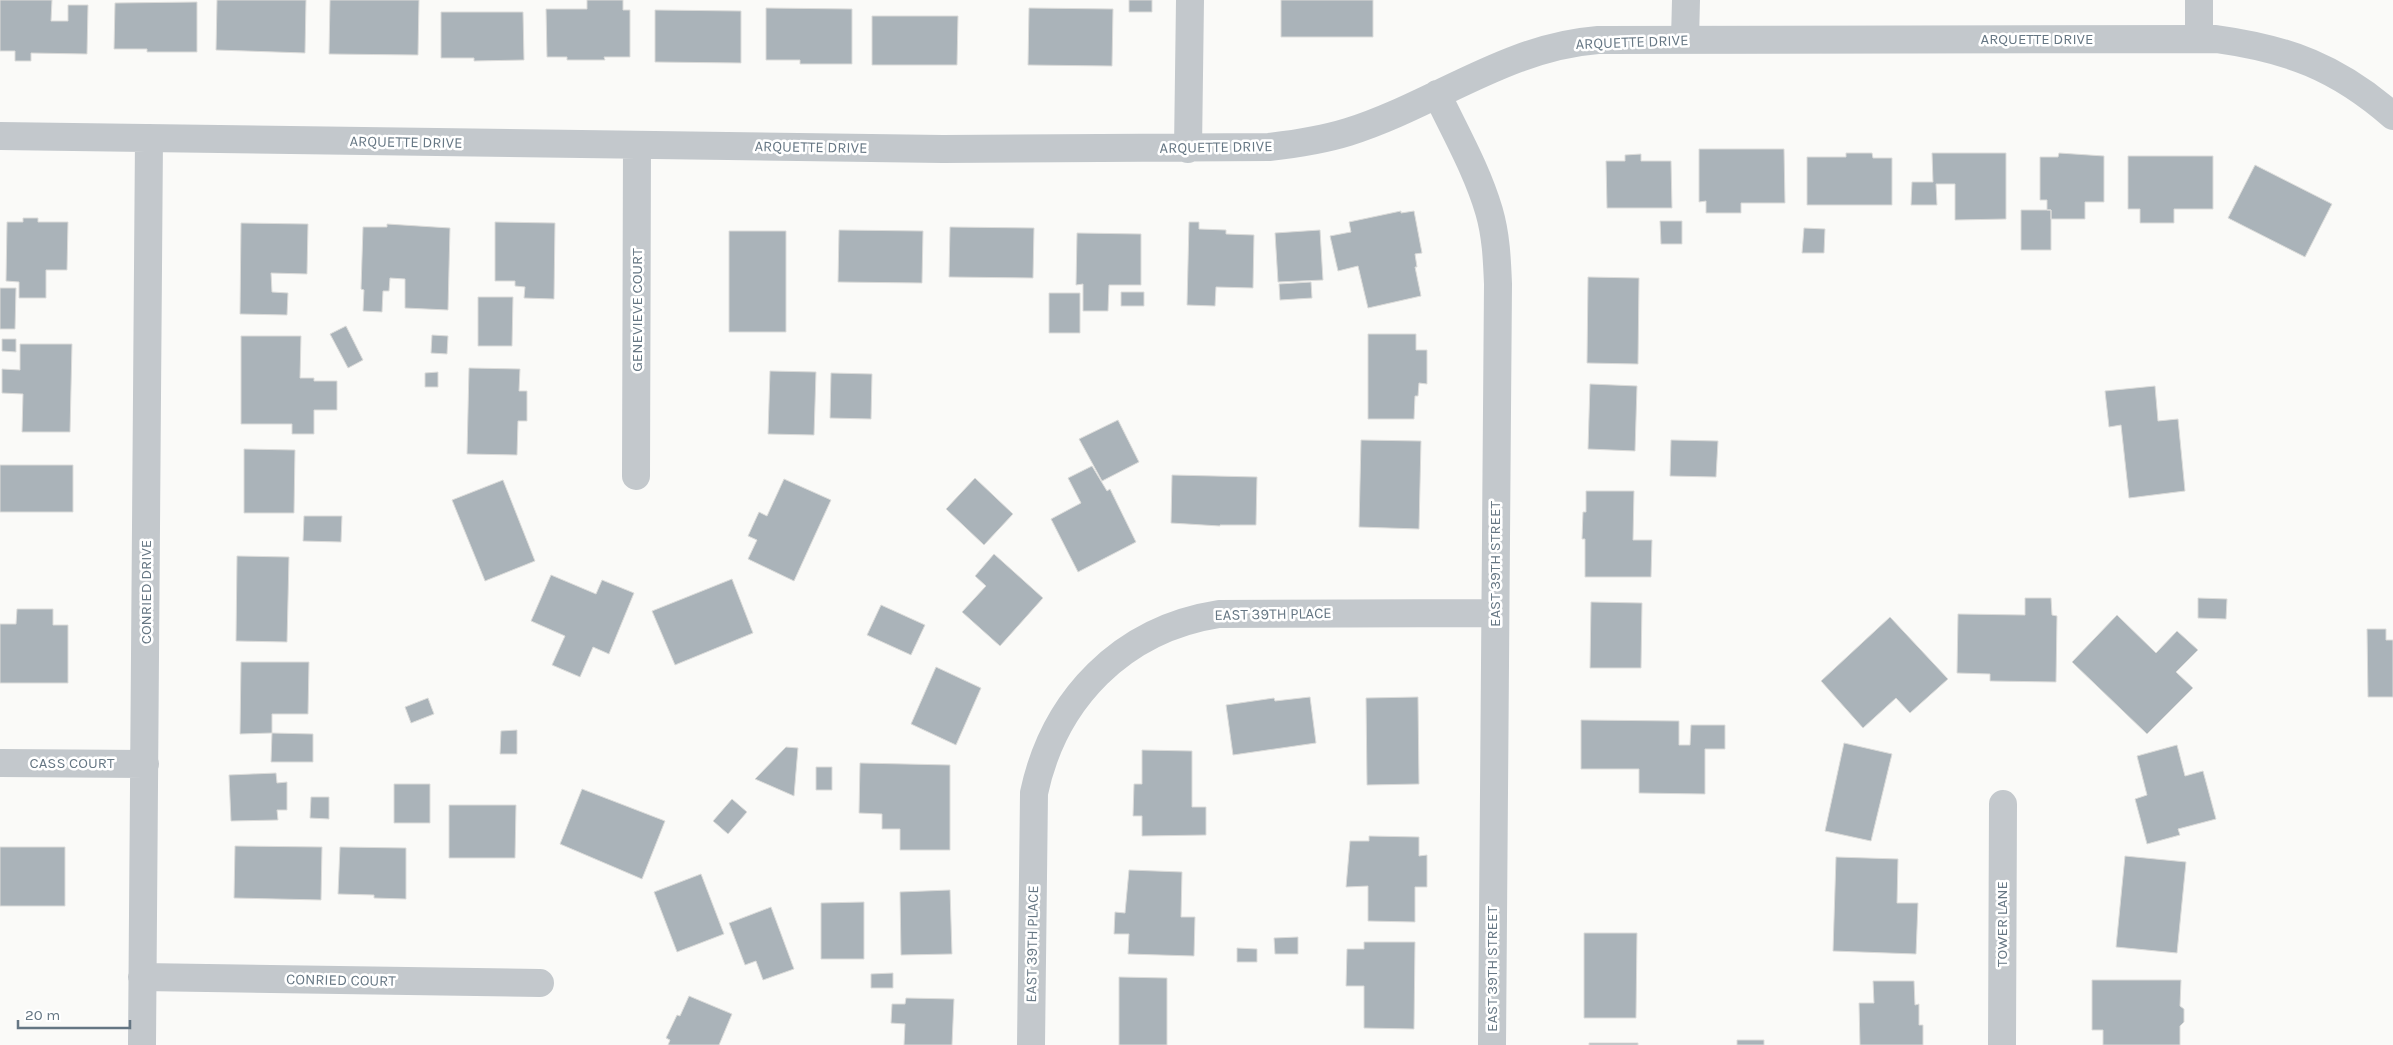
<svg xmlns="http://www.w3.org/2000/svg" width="2393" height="1045" font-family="Karla,sans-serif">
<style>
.building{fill:#aab3b9;stroke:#dcdcda}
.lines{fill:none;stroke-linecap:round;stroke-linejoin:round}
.street{stroke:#c3c8cc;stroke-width:28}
.labels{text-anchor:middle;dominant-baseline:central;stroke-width:5;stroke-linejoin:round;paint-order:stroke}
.street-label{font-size:15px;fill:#657683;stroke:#fff}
</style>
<rect width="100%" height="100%" fill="#fafaf8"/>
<path class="building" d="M0 0H52L51 21H68V5H88L87 54 31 53V61H15V51H0Z
M217 0H306L305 53 216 50Z
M330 0H419L418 55 329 54Z
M587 0H623V10H630V57H604L605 60H567V57H547L546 9H587Z
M1129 0H1152V12H1129Z
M1281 0H1373V37H1281Z
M197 2V52H147V49H114L115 3Z
M766 8 852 9V64H800V60H766Z
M1029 8 1113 9 1112 66 1028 65Z
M655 10 741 11V63L655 62Z
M441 12H523L524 60 474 61V58H441Z
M872 16H958L957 65H872Z
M1699 149H1784L1785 203H1741V213H1706V201L1699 202Z
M1846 153H1872L1873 158H1892V205H1807V157H1846Z
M1932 153H2006V219L1955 220V184H1936L1937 205H1911L1912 182H1933Z
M2059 153 2104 156V202H2085V219H2051V210H2047V200H2040V157H2058Z
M1641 154V161H1671L1672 208H1607L1606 161H1625V155Z
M2128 156H2213V209H2174V223H2140V209H2128Z
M2255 165 2332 204 2305 257 2228 218Z
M2021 210H2051V250H2021Z
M1401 211V213L1414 211 1422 253 1415 254 1417 267H1415L1421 296 1368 308 1358 266 1338 271 1330 236 1351 232 1349 222Z
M23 218H38V222H68L67 270H46V298H19V282L6 281 7 222H23Z
M1660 221H1682V244H1661Z
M495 222 555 223 554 299 524 298 525 287 515 286V281H495Z
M1189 222H1199V229L1226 230V234L1254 235 1253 288 1216 287 1215 306 1187 305Z
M241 223 308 224 307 274 271 273 272 292 288 293 287 315 240 314Z
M387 224 450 228 448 310 405 308V279L390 278 389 291H383L382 312 363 311 364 290 361 289 363 227H387Z
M950 227 1034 228 1033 278 949 277Z
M1804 228 1825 229 1824 253H1802Z
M839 230 923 231 922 283 838 282Z
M1320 230 1323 280 1278 282 1275 233Z
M729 231H786V332H729Z
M1077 233 1141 234V285H1109L1108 311H1083V284L1076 285Z
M1588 277 1639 278 1638 364 1587 363Z
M1311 282 1312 298 1280 300 1279 284Z
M0 288H16L15 329H0Z
M1121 292H1144V306H1121Z
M1049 293H1080V333H1049Z
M478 297H513L512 346H478Z
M346 326 363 360 348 368 330 334Z
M1368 334H1416V350H1427V384L1419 383 1418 396H1415L1414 419H1368Z
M432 335 448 336 447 354 431 353Z
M241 336H301L300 378H314V381H337V410H314V434H292V424H241Z
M2 339H16V352L2 351Z
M20 344H72L70 432H22L23 394 2 393V369L20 370Z
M469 368 520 369 519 391H527V421H518L517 455 467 454Z
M770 371 816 372 814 435 768 434Z
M438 372V387H425V373Z
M831 373 872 374 871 419 830 418Z
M1590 384 1637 386 1635 451 1588 449Z
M2155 386 2158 421 2178 419 2185 491 2129 498 2121 425 2109 427 2105 391Z
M1118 420 1139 462 1102 481 1079 439Z
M1361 440 1421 441 1419 529 1359 527Z
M1671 440 1718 441 1716 477 1670 476Z
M244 449 295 450 294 513H244Z
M0 465H73V512H0Z
M1092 466 1107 491 1110 489 1136 542 1078 572 1051 519 1081 503 1068 478Z
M1172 475 1257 477 1256 525H1220V526L1171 523Z
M975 478 1013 514 984 545 946 509Z
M784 479 831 500 794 581 748 559 757 540 748 536 759 512 767 516Z
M503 480 535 561 485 581 452 500Z
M1586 491H1634L1633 540H1652L1651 577H1585V539H1582L1583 512H1586Z
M304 516H342L341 542 303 541Z
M994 554 1043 598 1000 646 962 612 986 586 975 576Z
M237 556 289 557 287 642 236 641Z
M551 575 596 594 602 580 634 593 609 654 593 647 580 677 552 665 565 636 531 621Z
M732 579 753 633 675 665 652 611Z
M2025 598H2051L2052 615 2057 616 2056 682 1990 681V674L1957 673 1958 614 2025 615Z
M2198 598 2227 599 2226 619 2198 618Z
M1591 602 1642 603 1641 668H1590Z
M881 605 925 625 911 655 867 635Z
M17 609H53V625H68V683H0V624H16Z
M2117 615 2156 653 2177 631 2198 650 2176 672 2193 688 2147 734 2072 662Z
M1890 617 1948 679 1910 713 1896 698 1863 728 1821 681Z
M2367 629H2386V640H2393V697H2368Z
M241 662H309L308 714H272V733L240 734Z
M936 667 981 688 956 745 911 724Z
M1310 697 1316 743 1233 755 1226 705 1274 698 1275 701Z
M1418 697 1419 784 1367 785 1366 698Z
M428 698 434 714 411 723 405 707Z
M1581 720 1679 721V745H1690L1691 725H1725V749H1705V794L1639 793V769H1581Z
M517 730V754H500L501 731Z
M272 733 313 734V762H271Z
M1844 743 1892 754 1871 841 1825 831Z
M2177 745 2185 776 2203 771 2216 819 2178 829 2180 835 2147 844 2135 799 2147 795 2137 756Z
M786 747 798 748 794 796 755 779Z
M1142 750 1192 751V807H1206V835L1142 836V816H1133L1134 784H1142Z
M860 763 950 765V850H900V829H882V814L859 813Z
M816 767H832V790H816Z
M276 773 277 783 287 782V810H277L278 820 231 821 229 775Z
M394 784H430V823H394Z
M582 789 665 821 642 879 560 844Z
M311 797H329V819L310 818Z
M732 799 747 812 728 834 713 821Z
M449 805H516L515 858H449Z
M1369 836 1419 837V856L1427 855V887H1415V922L1368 921V886L1346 887 1350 841H1369Z
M235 846 322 847 321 900 234 898Z
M0 847H65V906H0Z
M340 847 406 848V899L374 898V895L338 894Z
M2125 856 2186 862 2177 953 2116 947Z
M1836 857 1898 859 1897 903H1918L1916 954 1833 951Z
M1129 870 1182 872 1181 917H1195L1194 956 1128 954 1129 934H1114L1115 912 1125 913Z
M701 874 724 934 677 952 654 892Z
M950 890 952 954 901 955 900 892Z
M864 902V959H821V903Z
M771 907 794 969 763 980 756 961 745 965 729 923Z
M1584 933H1637L1636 1018H1584Z
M1298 937V954H1275L1274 938Z
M1364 942H1415L1414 1029 1364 1028V986H1346L1347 949H1364Z
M1237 948 1257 949V962H1237Z
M893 973V988H871V974Z
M1119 977 1167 978V1045H1119Z
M2092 980H2181L2180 1006 2184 1009V1022L2180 1026V1045H2103V1030H2092Z
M1873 981H1914L1915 1005 1919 1004V1025H1923V1045H1860L1859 1003H1874Z
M689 996 732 1014 719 1045H668L670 1040 666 1038 677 1015 680 1016Z
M906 998 954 999 952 1045H904L905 1024 891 1023 892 1004H905Z
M1737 1040H1764V1045H1737Z
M1589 1043H1638V1045H1589Z"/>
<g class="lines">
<path class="street" d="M2199 0V38
M1685 40 1686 0
M1437 94C1455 132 1477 170 1489 211 1496 235 1497 259 1498 284L1492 1045
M0 136 943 149 1269 147C1296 144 1322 140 1348 132 1434 105 1506 47 1598 40L2216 39C2288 49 2337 67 2393 116
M1188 149 1190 0
M636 476 637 145
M0 763 145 764
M142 977 540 983
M142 1045 149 138
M1031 1045 1034 793C1054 699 1122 629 1219 614L1494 613
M2002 1045 2003 804"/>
</g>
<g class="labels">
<g class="street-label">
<text x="2037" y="39">ARQUETTE DRIVE</text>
<text transform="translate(1632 42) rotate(-2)">ARQUETTE DRIVE</text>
<text transform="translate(406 142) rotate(1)">ARQUETTE DRIVE</text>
<text transform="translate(811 147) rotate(1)">ARQUETTE DRIVE</text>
<text transform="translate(1216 147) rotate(-1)">ARQUETTE DRIVE</text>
<text transform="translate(637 310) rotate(-90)">GENEVIEVE COURT</text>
<text transform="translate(1495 564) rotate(-90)">EAST 39TH STREET</text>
<text transform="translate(146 592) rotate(-90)">CONRIED DRIVE</text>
<text transform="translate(1273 614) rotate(-1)">EAST 39TH PLACE</text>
<text x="72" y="763">CASS COURT</text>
<text transform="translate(2002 924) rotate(-90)">TOWER LANE</text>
<text transform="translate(1032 944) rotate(-89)">EAST 39TH PLACE</text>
<text transform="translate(1492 969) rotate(-90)">EAST 39TH STREET</text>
<text transform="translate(341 980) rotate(1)">CONRIED COURT</text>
</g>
</g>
<path d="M18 1020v8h112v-8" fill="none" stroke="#657683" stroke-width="2.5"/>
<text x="25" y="1020" font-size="15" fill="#657683" stroke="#ffffff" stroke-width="4" paint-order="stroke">20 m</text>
</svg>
